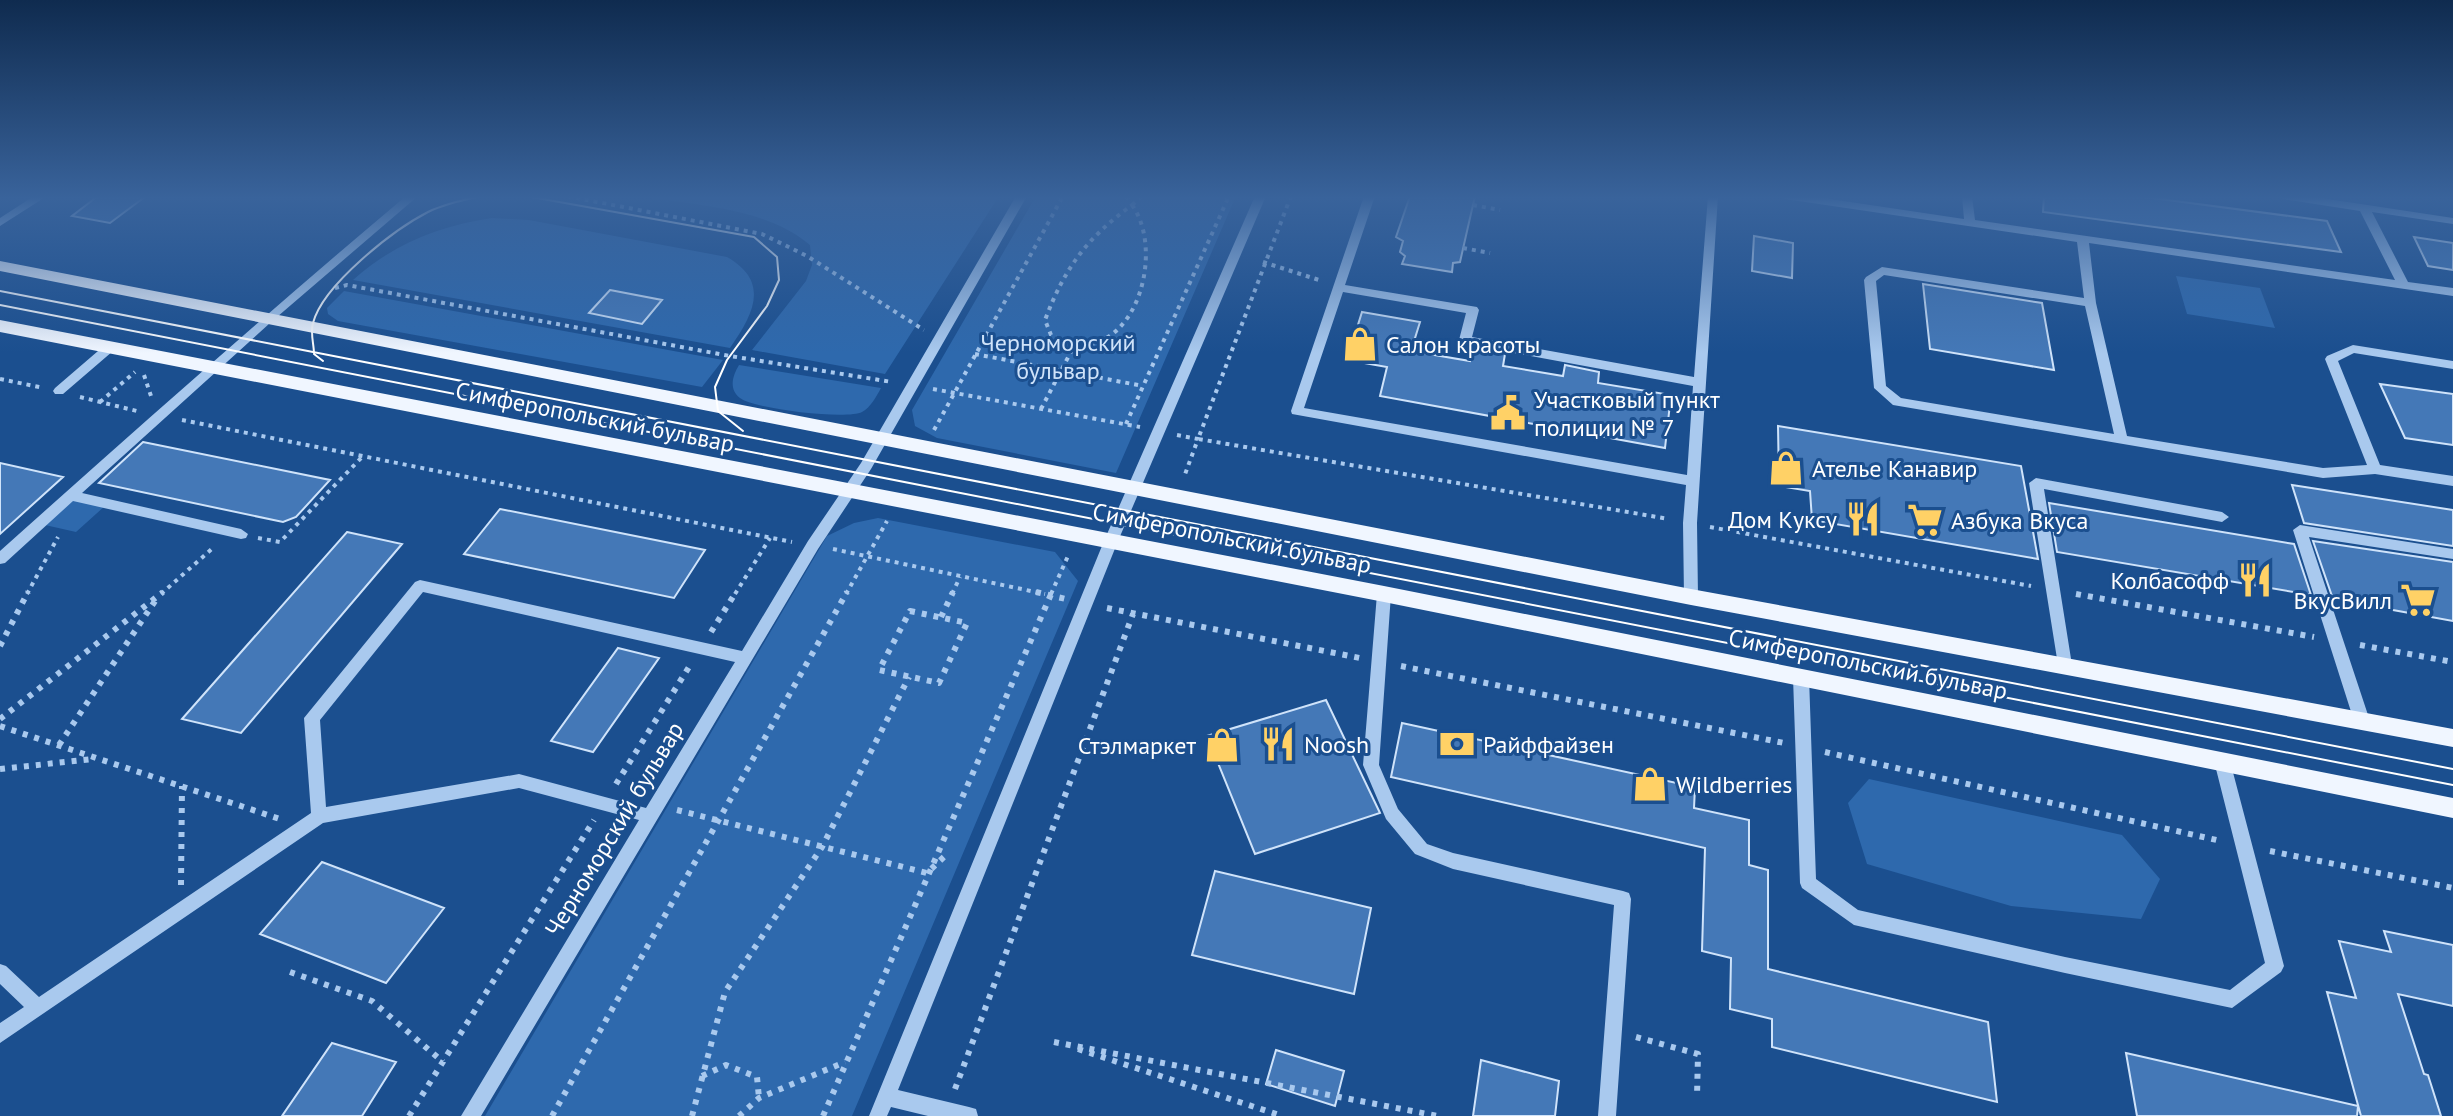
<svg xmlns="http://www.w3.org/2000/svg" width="2453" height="1116" font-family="'PT Sans',sans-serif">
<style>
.green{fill:#2e69ad;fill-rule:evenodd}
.building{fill:#4478b7;stroke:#cfe3fa;stroke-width:2}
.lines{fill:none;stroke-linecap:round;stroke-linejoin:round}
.path-far1{stroke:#a9c9ee;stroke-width:4;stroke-dasharray:4 5;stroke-linecap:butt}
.path{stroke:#a9c9ee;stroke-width:6;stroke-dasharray:5 7;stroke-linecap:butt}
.minor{fill:#a9c9ee;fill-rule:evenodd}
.major{fill:#f0f6ff;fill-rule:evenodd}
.tram{stroke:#fff;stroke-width:2}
.labels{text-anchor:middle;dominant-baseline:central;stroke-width:6;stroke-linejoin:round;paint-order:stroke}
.park-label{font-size:24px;fill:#cfe3fa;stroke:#1b4f8f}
.poi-label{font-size:24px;fill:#fff;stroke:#1b4f8f;text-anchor:start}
.street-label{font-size:24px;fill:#fff;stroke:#1b4f8f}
</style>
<rect width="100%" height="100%" fill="#1b4f8f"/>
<path class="green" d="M641 196H999L885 374 752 350 806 281 812 265 810 245C765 207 697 206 641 196Z
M1036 196H1236L1116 473 937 438 915 426 912 410Z
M492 218 529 220 727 257C771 282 753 315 730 348L353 280C393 244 439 226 492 218ZM610 290 661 300V301L590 313Z
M2176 276 2260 288 2275 328 2187 314Z
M344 291 723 360 702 387 338 321 328 314 327 308Z
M739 365 881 388C876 397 871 407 862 412 846 420 754 409 740 398 728 389 733 375 739 365Z
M75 497 106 505 76 532 45 525Z
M878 518 1055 552 1078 581 852 1116H485L827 536 854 523Z
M1869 779 2122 835 2160 879 2141 919 2011 906 1867 864 1848 803Z"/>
<path class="building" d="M98 196H146L110 223 72 216Z
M1410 196H1475L1460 262 1453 263 1452 272 1402 264 1405 256 1400 252 1403 241 1396 237Z
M2044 196H2137L2327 221 2341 252 2043 212Z
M1754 236 1793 243 1792 278 1752 271Z
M2414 237 2453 243V270L2428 266Z
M1923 284 2042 303 2054 370 1930 349Z
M610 290 662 300 642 324 589 313Z
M1362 312 1420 322 1411 351 1470 361 1473 349 1505 354 1503 366 1563 376 1565 365 1599 372 1598 383 1671 395 1665 448 1380 396 1387 367 1347 360Z
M2380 384 2453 394V445L2405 438Z
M1778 426 2021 466 2038 559 1812 520 1810 491 1779 486Z
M143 442 330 480 296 517 283 522 99 483Z
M0 463 63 477 0 534Z
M2292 485 2453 510V546L2304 523Z
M2049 503 2294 544 2311 595 2057 552Z
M500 509 705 550 674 598 464 554Z
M347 532 402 544 241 733 182 719Z
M2313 541 2453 562V621L2333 599Z
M618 648 659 658 593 752 551 741Z
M1326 700 1380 813 1255 854 1207 736Z
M1402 723 1695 787 1694 808 1749 820V865L1768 870V969L1988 1022 1997 1102 1772 1047V1019L1730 1009 1731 958 1702 951 1705 848 1391 777Z
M322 862 444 908 386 983 260 934Z
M1215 871 1371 908 1354 994 1192 955Z
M2384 931 2453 945V1006L2398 994 2424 1074 2428 1075 2441 1116H2361L2327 992 2356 998 2339 941 2391 952Z
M332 1043 396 1062 362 1116H282Z
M1276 1050 1344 1071 1335 1106 1266 1084Z
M2126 1053 2358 1106 2357 1116H2137Z
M1481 1060 1559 1081 1555 1116H1473Z"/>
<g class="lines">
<path class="path-far1" d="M567 196 762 234 807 256 924 330
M1126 196 1132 205
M1291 196 1198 439 1669 519
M1132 205C1164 249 1139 351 1074 345 1066 344 1058 339 1051 335L1045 320C1065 267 1087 238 1132 205Z
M1132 205 1142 196
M1473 205 1500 210
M1463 248 1490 253
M1263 262 1319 280
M335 288 347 285 730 356 892 382
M975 354 1143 386
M144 375 151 396
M0 379 44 388
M933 389 1140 427
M80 397 137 411
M100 402 135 372
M1041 409 1074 346
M182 420 792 542
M1126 424 1229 196
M934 430 1063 196
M1177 435 1198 439 1184 477
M1710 527 2031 586
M258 538 280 542 364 455
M833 549 1045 594
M27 594 58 537
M161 594 214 547
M735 594 770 538
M846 594 887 521
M952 594 960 577
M1051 594 1068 556"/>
<path class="path" d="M1036 592 1066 599
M2076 594 2314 637
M1107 608 1360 658
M910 611 967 623 939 683 879 670Z
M941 617 953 592
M711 632 736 592
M2360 645 2453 662
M0 646 28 592
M1401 666 1784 743
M0 719 163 592
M0 726 280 819
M59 745 155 601
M1825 752 2221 841
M0 769 93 759
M616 784 689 667
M677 810 927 873 948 853
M2270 851 2453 888
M181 885 182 786
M290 972 372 1001 443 1062
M1636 1037 1698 1054 1697 1097
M1054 1042 1438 1116
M1078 1049 1282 1116
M702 1076 726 1065 757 1077 759 1098
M955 1089 1133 614
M409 1116 594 820
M552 1116 847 592
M692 1116 725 992 822 847 909 677
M739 1116 759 1098 845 1062
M823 1116 1052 592"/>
<path class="minor" d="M34 196H47L0 226V218Z
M406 196H418L270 323 82 493 241 529 248 534 246 538 241 539 73 501 5 563 0 564V551C133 432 268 312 406 196Z
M1016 196H1027L871 469 818 549 481 1116H461L639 820 519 788 323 823 0 1043V1023L24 1007 0 984V964L6 966 39 997 311 813 304 718 415 582 420 580 742 651 808 541 861 463ZM423 592 735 662 646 808 519 774 326 807 320 720Z
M1255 196H1266L1118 541 898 1090 969 1107 976 1109 978 1116H928L891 1107 887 1116H869L1104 541Z
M1364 196H1375L1345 285 1477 307 1479 310 1472 337 1694 377 1708 196H1718L1697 523 1698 597 1696 601H1686L1684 597 1683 523 1686 485 1292 414 1291 411ZM1343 292 1466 313 1459 340 1465 344 1693 386 1687 475 1304 408Z
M1780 196H1810L1964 219 1962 196H1972L1975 220 2395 280 2360 211 2283 199 2278 196H2308L2453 218V224L2372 212 2408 282 2453 288V296L2089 243 2096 303 2127 436 2323 468 2367 465 2325 359 2327 356 2353 345 2453 361V369L2354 353 2338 361 2380 465 2453 476V486L2375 474 2323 478 1893 405 1874 388 1864 280 1866 277 1882 267 2084 298 2077 242 1785 199ZM1884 275 2085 306 2114 434 1901 398 1886 386 1876 281Z
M109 344 115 348 113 351 63 394H55L53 391 55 388 105 345Z
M2036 478 2222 512 2229 517 2222 522 2044 489 2072 665 2070 669 2065 671 2060 669 2058 665 2029 483Z
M2300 525 2453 549V559L2309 537 2370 721 2367 726 2362 727 2357 726 2354 721 2293 530Z
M1384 588 1389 590 1391 594 1379 765 1398 809 1427 844 1453 853 1623 891 1629 893 1631 899 1616 1116H1598L1614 905 1453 869 1415 854 1386 819 1363 765 1377 594 1379 590Z
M1801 671 1806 673 1809 677 1816 879 1858 910 2065 957 2230 990 2265 963 2214 761 2216 756 2222 754 2228 756 2230 761 2284 966 2281 972 2232 1008 2065 973 1854 925 1802 888 1800 883 1793 677 1796 673Z"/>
<path class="major" d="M0 261 1691 589 2453 729V747L1691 605 0 271Z
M0 320 1384 586 2453 798V818L1384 602 0 332Z"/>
<path class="tram" d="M526 196 754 237 777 257 779 280 767 306 727 360 715 387 718 411 743 431
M0 291 2453 769
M0 305 2453 785
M323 361 314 354C314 344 310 333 313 323 323 285 393 230 428 212 444 204 463 200 481 196"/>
</g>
<linearGradient id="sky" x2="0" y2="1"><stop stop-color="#0f2b4f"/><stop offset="0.56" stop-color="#39639b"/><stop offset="1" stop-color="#39639b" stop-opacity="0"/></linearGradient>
<rect width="2453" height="353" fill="url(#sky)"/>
<defs>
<g id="shop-bare" transform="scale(2.76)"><path d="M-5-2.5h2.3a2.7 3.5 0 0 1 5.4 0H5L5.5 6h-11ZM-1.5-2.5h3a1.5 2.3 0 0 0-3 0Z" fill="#ffd166" stroke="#1b4f8f" stroke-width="2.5" paint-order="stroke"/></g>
<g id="civic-bare" transform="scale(2.76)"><path d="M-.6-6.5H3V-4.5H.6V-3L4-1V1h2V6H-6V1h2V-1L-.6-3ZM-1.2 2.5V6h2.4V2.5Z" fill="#ffd166" stroke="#1b4f8f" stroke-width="2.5" paint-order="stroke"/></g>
<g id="restaurant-bare" transform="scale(2.76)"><path d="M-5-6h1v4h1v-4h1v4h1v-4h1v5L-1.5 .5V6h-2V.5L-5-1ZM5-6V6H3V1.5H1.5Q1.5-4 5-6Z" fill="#ffd166" stroke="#1b4f8f" stroke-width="2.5" paint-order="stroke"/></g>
<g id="supermarket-bare" transform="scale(2.76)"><path d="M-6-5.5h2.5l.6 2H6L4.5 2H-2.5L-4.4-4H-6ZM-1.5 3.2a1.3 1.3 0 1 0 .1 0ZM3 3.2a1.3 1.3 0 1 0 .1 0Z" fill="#ffd166" stroke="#1b4f8f" stroke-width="2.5" paint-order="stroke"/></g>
<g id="bank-bare" transform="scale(2.76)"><path d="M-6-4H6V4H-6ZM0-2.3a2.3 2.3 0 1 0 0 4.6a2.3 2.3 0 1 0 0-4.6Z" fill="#ffd166" stroke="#1b4f8f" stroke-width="2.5" paint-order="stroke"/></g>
</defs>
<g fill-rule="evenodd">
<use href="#shop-bare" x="1360" y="344"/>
<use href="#civic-bare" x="1508" y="413"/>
<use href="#shop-bare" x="1786" y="468"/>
<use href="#restaurant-bare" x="1863" y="519"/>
<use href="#supermarket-bare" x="1925" y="520"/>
<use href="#restaurant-bare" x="2255" y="580"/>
<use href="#supermarket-bare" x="2418" y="600"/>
<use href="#restaurant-bare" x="1278" y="744"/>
<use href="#bank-bare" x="1457" y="744"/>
<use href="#shop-bare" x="1222" y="745"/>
<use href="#shop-bare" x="1650" y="784"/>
</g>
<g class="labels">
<g class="park-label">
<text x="1058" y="342">Черноморский<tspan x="1058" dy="28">бульвар</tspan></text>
</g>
<g class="poi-label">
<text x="1386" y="344">Салон красоты</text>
<text x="1534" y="399">Участковый пункт<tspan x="1534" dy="28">полиции № 7</tspan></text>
<text x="1812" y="468">Ателье Канавир</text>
<text x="1837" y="519" text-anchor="end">Дом Куксу</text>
<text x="1951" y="520">Азбука Вкуса</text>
<text x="2229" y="580" text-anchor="end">Колбасофф</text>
<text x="2392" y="600" text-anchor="end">ВкусВилл</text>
<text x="1304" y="744">Noosh</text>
<text x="1483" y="744">Райффайзен</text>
<text x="1196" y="745" text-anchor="end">Стэлмаркет</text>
<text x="1676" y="784">Wildberries</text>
</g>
<g class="street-label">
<text transform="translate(595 417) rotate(11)">Симферопольский бульвар</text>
<text transform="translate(1232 538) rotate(11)">Симферопольский бульвар</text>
<text transform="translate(1868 664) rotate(11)">Симферопольский бульвар</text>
<text transform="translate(614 829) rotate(-59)">Черноморский бульвар</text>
</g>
</g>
</svg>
